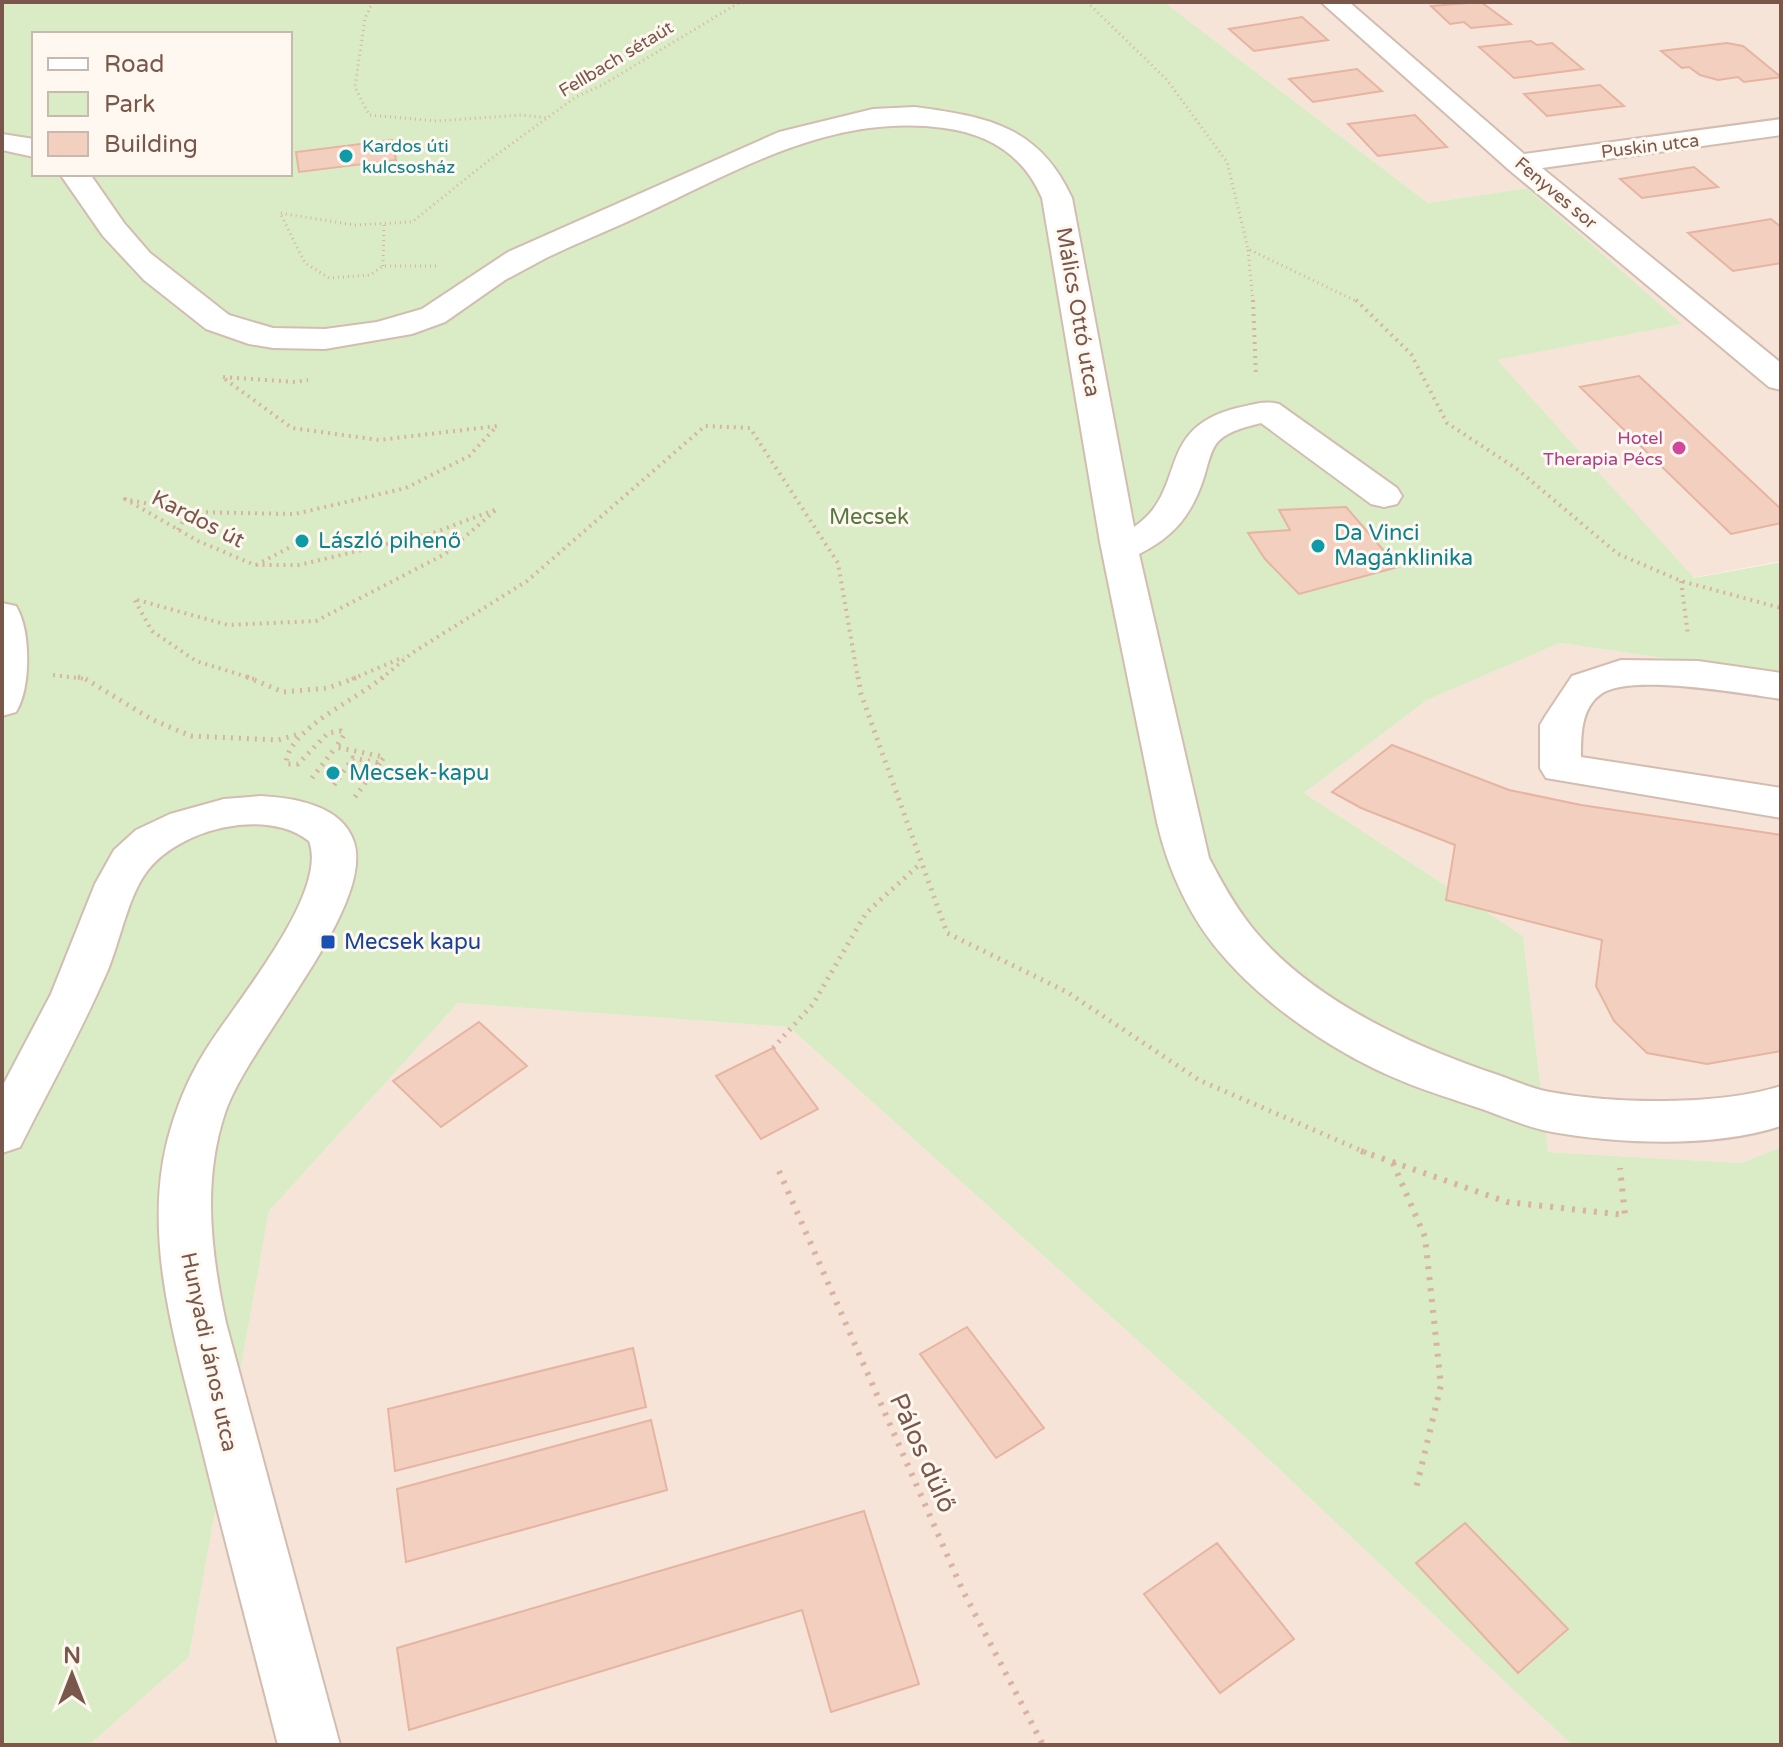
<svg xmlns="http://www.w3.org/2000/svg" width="1783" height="1747" font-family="'Varela Round',sans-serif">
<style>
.residential{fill:#f5e4d7}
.green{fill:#d9ecc6;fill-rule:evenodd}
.building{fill:#f3cfc0;stroke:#e6b4a0;stroke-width:2}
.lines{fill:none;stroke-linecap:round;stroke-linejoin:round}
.minor-casing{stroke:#d3bcb0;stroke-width:4}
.path-far3{stroke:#d9b2a2;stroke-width:3;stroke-dasharray:1 4;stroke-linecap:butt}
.path-far2{stroke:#d9b2a2;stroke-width:4;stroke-dasharray:2 5;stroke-linecap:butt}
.path-far1{stroke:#d9b2a2;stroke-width:5;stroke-dasharray:2 6;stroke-linecap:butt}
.path{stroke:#d9b2a2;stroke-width:6;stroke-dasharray:3 8;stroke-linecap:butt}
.minor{fill:#fff;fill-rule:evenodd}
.culture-dot{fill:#0f9aa8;stroke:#fff8f0;stroke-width:3}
.hotel-dot{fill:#d1479c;stroke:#fff8f0;stroke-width:3}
.transit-dot{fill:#1a4fb4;stroke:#fff8f0;stroke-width:3}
.labels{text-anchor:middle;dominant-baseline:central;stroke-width:6;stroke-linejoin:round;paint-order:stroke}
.far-street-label{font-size:18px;fill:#79574b;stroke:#fff8f0}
.far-culture-label{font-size:18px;fill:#0d838f;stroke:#fff8f0;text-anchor:start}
.far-hotel-label{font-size:18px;fill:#b23c85;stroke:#fff8f0;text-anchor:end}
.street-label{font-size:22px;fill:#79574b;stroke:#fff8f0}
.park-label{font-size:22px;fill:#577940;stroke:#fff8f0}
.culture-label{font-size:22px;fill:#0d838f;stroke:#fff8f0;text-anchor:start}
.transit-label{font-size:22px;fill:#164399;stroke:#fff8f0;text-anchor:start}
.near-street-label{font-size:26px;fill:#79574b;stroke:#fff8f0}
</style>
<rect width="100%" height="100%" fill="#fdf3e9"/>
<path class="residential" d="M1164 2H1781V561L1686 579 1496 360 1681 324 1527 188 1428 203Z
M1560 643 1781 675V1147L1741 1163 1548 1152 1523 936 1304 793 1427 700Z
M458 1003 789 1027 1246 1438 1572 1745H89L189 1657 269 1211Z"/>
<path class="green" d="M2 2H1164L1428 203 1527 188 1682 324 1497 360 1694 578 1781 562V675L1560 643 1427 700 1304 793 1523 936 1548 1152 1741 1163 1781 1147V1745H1572L1246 1438 789 1027 458 1003 269 1211 189 1657 89 1745H2ZM34 34H290V174H34Z"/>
<path class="building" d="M1481 2 1511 24 1471 28 1464 22 1450 24 1431 6Z
M1302 17 1328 40 1254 51 1229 29Z
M1531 41 1537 45 1552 43 1583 69 1514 78 1479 47Z
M1727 43 1743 46 1781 77 1744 82 1738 77 1718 80 1700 75 1689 67 1682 68 1661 51Z
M1357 69 1382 91 1313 102 1289 79Z
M1600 85 1624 106 1547 116 1524 94Z
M1415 115 1447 147 1378 156 1348 124Z
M392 140 396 160 299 172 296 152Z
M1694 167 1718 187 1642 198 1620 179Z
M1771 219 1781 227V263L1733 271 1688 233Z
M1639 376 1781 509V523L1731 534 1580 387Z
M1346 507 1398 567 1299 594 1265 559 1248 533 1290 530 1279 510Z
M1392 745 1509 790 1581 805 1781 835V1051L1707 1064 1647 1053 1614 1021 1596 986 1602 940 1446 900 1455 845 1361 808 1332 792Z
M479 1022 527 1066 441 1127 393 1081Z
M773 1048 818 1109 761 1139 716 1076Z
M967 1327 1044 1428 996 1458 920 1354Z
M633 1348 646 1407 395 1471 388 1409Z
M651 1420 667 1490 406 1562 397 1489Z
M864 1511 919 1684 831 1712 802 1610 409 1730 397 1648Z
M1465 1523 1568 1629 1518 1673 1416 1563Z
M1217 1543 1294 1639 1220 1693 1144 1594Z"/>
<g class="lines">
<g class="minor-casing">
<path id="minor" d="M1321 2H1349L1524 154 1781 119V135L1542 168 1781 363V390L1769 387 1508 169Z
M915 107C988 117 1039 126 1072 198L1134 527C1189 490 1153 429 1237 408 1252 405 1264 400 1279 404L1397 488 1402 496 1397 504 1384 507 1371 504 1261 423C1246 427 1226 431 1216 444 1209 454 1207 469 1203 480 1191 516 1173 537 1139 554L1209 858C1222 883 1236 908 1254 930 1314 1002 1412 1046 1498 1075 1515 1081 1533 1089 1550 1092 1614 1104 1719 1106 1781 1086V1126C1715 1148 1620 1144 1552 1132 1528 1128 1505 1117 1482 1109 1456 1100 1428 1092 1402 1081 1340 1056 1268 1008 1224 957 1190 919 1168 870 1157 822L1100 542 1042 198C1024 156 990 134 944 128 835 113 741 168 646 213 613 229 579 242 546 258L505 280 445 322 412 334 325 349 273 348 249 344 206 329 144 280 103 236 60 174H90L124 223 150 253 229 315 273 328 325 329 377 322 422 309 508 252 779 132 873 109Z
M2 134 34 139V157L2 150Z
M2 603 16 606C31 630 31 688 16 712L2 716Z
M1621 660 1698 661 1781 673V699C1744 694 1631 673 1601 694 1581 708 1581 735 1581 757L1781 788V818L1546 778 1540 768V725L1546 715 1572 676Z
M261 796C294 798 342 805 354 842 375 908 247 1045 225 1113 202 1182 211 1253 226 1323L340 1745H278C252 1643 225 1542 200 1440 176 1344 143 1241 167 1142 175 1111 187 1080 204 1053 231 1007 330 894 309 841 266 807 180 829 148 870 128 895 120 942 107 972 81 1032 49 1089 20 1147L2 1153V1087L51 994 95 884 114 850 136 830 170 814 224 799Z"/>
</g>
<path class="path-far3" d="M373 2 365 18 355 87 369 115 437 121 521 115 549 118
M1087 2 1167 80 1227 162 1248 249 1358 302
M1248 250 1253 302
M383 266 384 222
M436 266H383L370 275 329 278 305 263 280 213 354 225 412 222 488 161 576 97 604 84 740 2"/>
<path class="path-far2" d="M1253 300 1256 376
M1356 300 1411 354 1447 423 1517 469 1618 554 1681 581 1781 608
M178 530 188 512
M256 565 302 541
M1681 581 1688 635
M53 675 86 679
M254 679 196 661 152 631 134 599 228 625 316 621 445 554 497 509 433 533 299 565H255L198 541 125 499 188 512 295 514 406 488 469 456 497 426 379 440 292 428 222 377 296 382 308 380
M352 679 404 657
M381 679 412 653 527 581 705 426 750 428 838 563 858 679"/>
<path class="path-far1" d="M78 677 84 678 151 719 191 736 278 740 299 734
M247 677 283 692 328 688 358 677
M858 677 861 694 947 933 1067 992 1199 1080 1367 1153
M312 778 336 747
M334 785 353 758 380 763 384 757 336 747 344 735 341 731 328 733 298 764H286C287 729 358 699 383 677
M355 797 380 763
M773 1048 813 1004 866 913 921 863"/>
<path class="path" d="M1361 1151 1507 1202 1625 1215 1620 1168
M1393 1163 1425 1237 1441 1385 1415 1493
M779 1171 962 1589 1043 1745"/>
<use href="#minor" class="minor"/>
</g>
<g class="culture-dot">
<circle cx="346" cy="156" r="8"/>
<circle cx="302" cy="541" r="8"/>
<circle cx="1318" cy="546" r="8"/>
<circle cx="333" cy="773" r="8"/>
</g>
<circle class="hotel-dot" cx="1679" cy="448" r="8"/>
<rect class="transit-dot" x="320" y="934" width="16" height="16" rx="4"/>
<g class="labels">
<g class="far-street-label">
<text transform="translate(616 59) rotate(-31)">Fellbach sétaút</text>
<text transform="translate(1650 146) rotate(-7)">Puskin utca</text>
<text transform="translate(1556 193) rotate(40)">Fenyves sor</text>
</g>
<g class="far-culture-label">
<text x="362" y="146">Kardos úti<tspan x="362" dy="21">kulcsosház</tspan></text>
</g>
<g class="far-hotel-label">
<text x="1663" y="438">Hotel<tspan x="1663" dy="21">Therapia Pécs</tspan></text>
</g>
<g class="street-label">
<text transform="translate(1078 312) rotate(80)">Málics Ottó utca</text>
<text transform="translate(198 519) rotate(27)">Kardos út</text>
<text transform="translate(209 1352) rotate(78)">Hunyadi János utca</text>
</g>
<g class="park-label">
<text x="869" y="517">Mecsek</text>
</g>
<g class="culture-label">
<text x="1334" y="533">Da Vinci<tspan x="1334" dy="25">Magánklinika</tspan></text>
<text x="318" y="541">László pihenő</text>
<text x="349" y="773">Mecsek-kapu</text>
</g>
<g class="transit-label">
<text x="344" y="942">Mecsek kapu</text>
</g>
<g class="near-street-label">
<text transform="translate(923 1453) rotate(66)">Pálos dűlő</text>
</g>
</g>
<rect width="1783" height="1747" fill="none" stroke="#79574b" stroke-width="8"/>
<rect x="32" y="32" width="260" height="144" fill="#fff8f0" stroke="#c9b8ae" stroke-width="2"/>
<rect x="48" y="58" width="40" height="12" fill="#ffffff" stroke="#c9b8ae" stroke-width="2"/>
<text x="104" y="72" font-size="24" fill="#79574b">Road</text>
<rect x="48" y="92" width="40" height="24" fill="#d9ecc6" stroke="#c9b8ae" stroke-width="2"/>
<text x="104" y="112" font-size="24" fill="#79574b">Park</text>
<rect x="48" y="132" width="40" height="24" fill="#f3cfc0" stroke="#c9b8ae" stroke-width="2"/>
<text x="104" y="152" font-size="24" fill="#79574b">Building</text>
<g transform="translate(72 1675)" stroke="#fff8f0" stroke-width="6" paint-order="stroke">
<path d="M0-6L14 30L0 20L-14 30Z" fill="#79574b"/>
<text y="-12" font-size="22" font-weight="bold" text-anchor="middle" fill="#79574b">N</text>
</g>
</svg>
